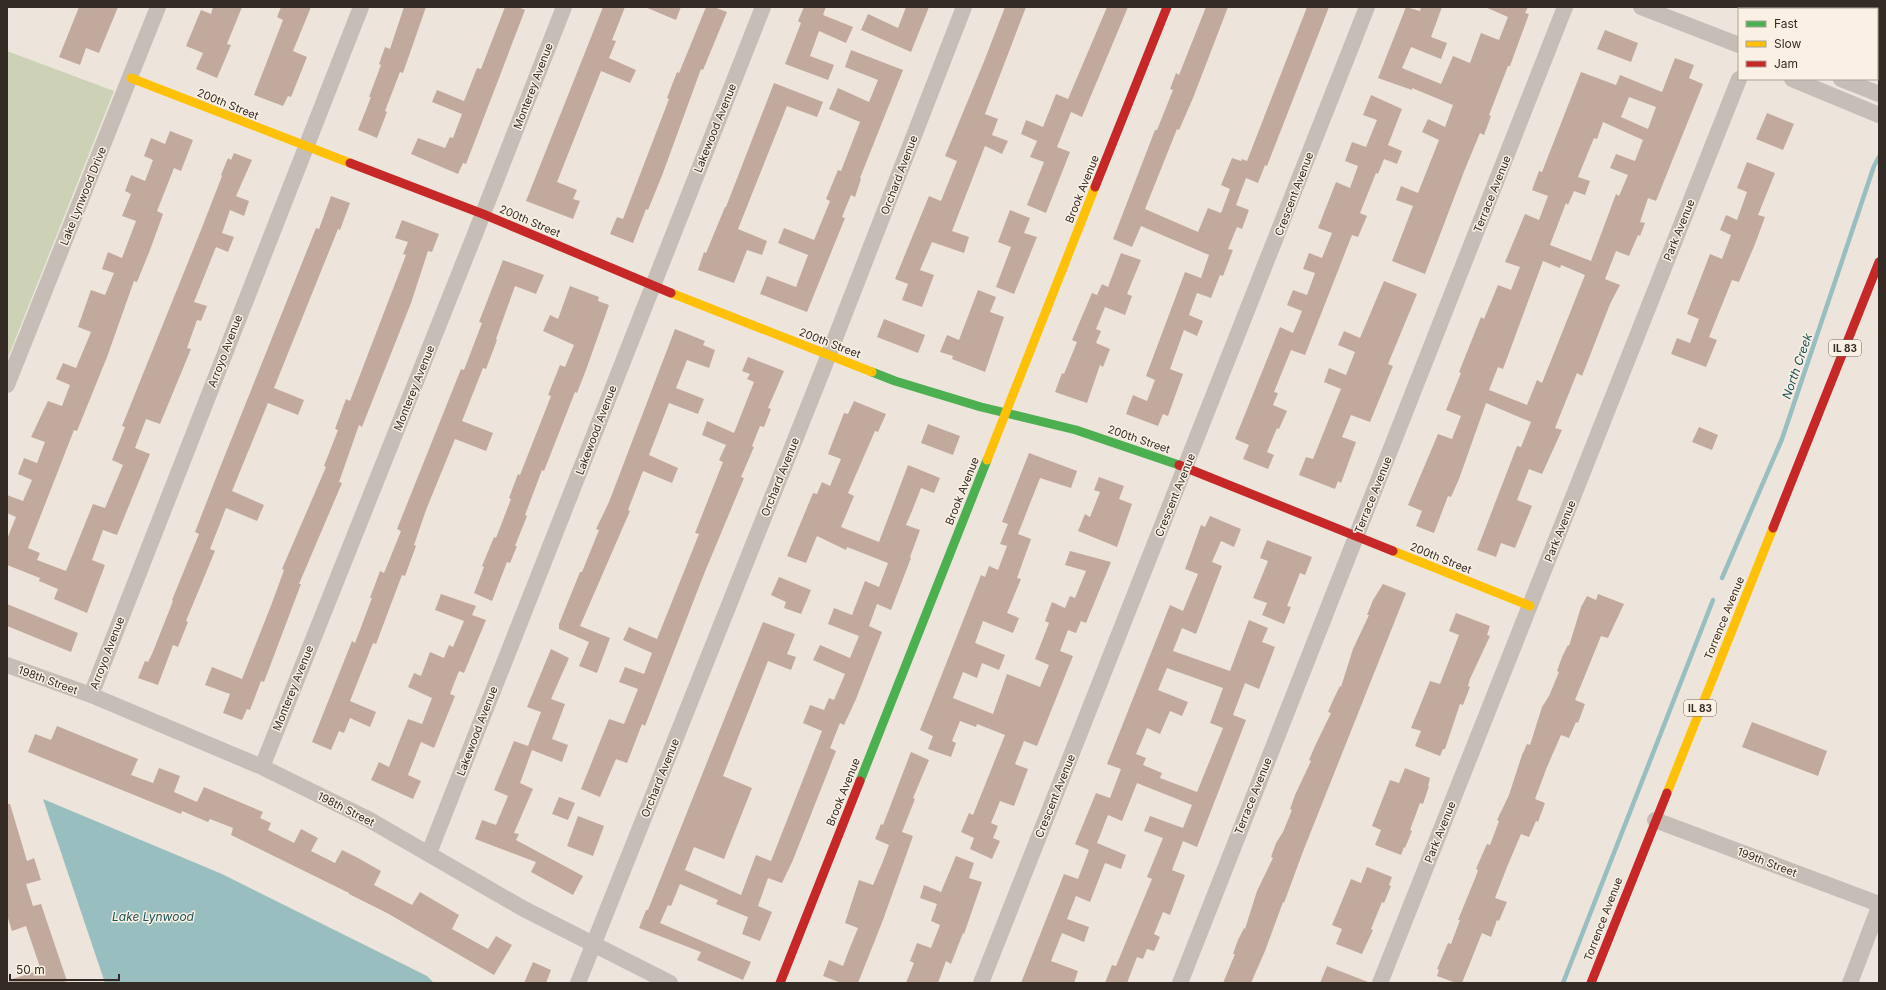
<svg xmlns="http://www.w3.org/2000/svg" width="1886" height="990" font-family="Inter,sans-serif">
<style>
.green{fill:#cdd2b6}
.water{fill:#98bebf}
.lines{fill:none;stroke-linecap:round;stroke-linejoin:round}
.stream{stroke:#98bebf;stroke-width:4.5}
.building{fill:#c2a99d;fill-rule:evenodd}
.street{stroke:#c5bdb6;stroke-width:16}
.fast{stroke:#4caf50;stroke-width:9}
.slow{stroke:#ffc107;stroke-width:9}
.jam{stroke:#c62828;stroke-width:9}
.labels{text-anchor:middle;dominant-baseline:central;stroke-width:3;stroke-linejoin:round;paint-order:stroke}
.shield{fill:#faf0e3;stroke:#70665e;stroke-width:1}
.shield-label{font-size:10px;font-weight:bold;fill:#352b25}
.street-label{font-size:11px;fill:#352b25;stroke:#faf0e3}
.water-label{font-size:12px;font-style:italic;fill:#185259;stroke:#faf0e3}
</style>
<rect width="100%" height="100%" fill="#ede5dc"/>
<path class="green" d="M7 51 114 91 7 360Z"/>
<path class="water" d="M43 799 222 874 427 976 434 983H105Z"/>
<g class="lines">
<path class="stream" d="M1722 578 1782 439 1874 166 1879 157
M1563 983 1713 600"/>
</g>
<path class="building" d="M79 7H118L99 53 86 48 80 65 59 57Z
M213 7H242L227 44 231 45 217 78 196 69 203 53 186 46 201 10 211 14Z
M281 7H311L293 51 307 57 291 97 288 96 283 106 254 95 283 20 277 17Z
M404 7H426L403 73 400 72 385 111 387 112 377 138 358 130 371 97H369L381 65 379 64 385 47 390 49Z
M505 7H518L525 10 466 164 463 163 458 174 411 154 418 138 445 148 450 137 453 138 462 114 432 102 437 90 464 101 477 68 481 69Z
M603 7H625L612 40 616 41 609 58 636 70 630 83 601 71 557 182 577 190 573 199 580 201 573 219 526 201Z
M645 7H681L676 20Z
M706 7H714L727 12 703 70 701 69 663 173 648 210 646 209 633 243 610 234 617 217 623 219 669 99 667 98 677 72 679 73Z
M804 7H826L823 15 853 27 846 43 819 31 810 56 834 65 828 80 785 64 801 23 798 21Z
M906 7H929L911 52 861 30 868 14 898 28Z
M1005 7H1026L985 114 998 119 992 135 1008 141 1002 154 985 146 971 182 952 231 969 237 964 253 932 242 920 270 934 275 922 307 902 300 908 284 895 279 929 196 941 201 957 161 945 156 983 64Z
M1107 7H1128L1082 117 1071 112 1057 147 1070 152 1046 213 1027 205 1044 162 1030 157 1037 141 1021 134 1026 120 1043 127 1056 94 1068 99Z
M1206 7H1228L1193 98 1179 130 1177 129 1145 209 1198 232 1208 208 1221 213 1230 189 1221 185 1232 158 1241 161 1242 159 1247 161 1307 7H1329L1267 166 1265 165 1258 183 1246 178 1236 205 1249 210 1242 229 1237 227 1228 249 1233 250 1223 276 1220 275 1211 298 1197 293 1189 315 1203 321 1197 336 1184 330 1170 369 1183 374 1168 416 1163 414 1158 426 1126 414 1133 395 1147 401 1155 380 1146 376 1185 272 1201 278 1209 255 1141 226 1132 247 1113 239 1155 130H1157L1173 90 1170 89 1176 73 1179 75Z
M1406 7 1420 11 1421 7H1442L1431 37 1447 43 1441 59 1411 47 1402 68 1441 84 1453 56 1470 63 1481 33 1499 40 1508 17 1485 7H1528L1525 13 1529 14 1510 66H1508L1489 115 1491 116 1484 135 1480 133 1465 169 1425 274 1392 261 1413 206 1396 200 1401 186 1418 193 1439 140 1422 132 1428 119 1445 127 1453 105 1412 88V90L1378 78Z
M1605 30 1638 43 1631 62 1597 49Z
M851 50 903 70 860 178 861 179 855 197 851 195 842 217 845 218 807 312 760 294 767 276 796 287 808 255 778 243 784 228 814 240 830 201 826 199 838 170 841 171 860 122 829 109 838 88 869 102 878 80 845 67Z
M1675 58 1694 65 1689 78 1703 84 1656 201 1648 198 1640 222 1645 223 1640 236 1638 235 1629 256 1616 251 1605 279 1620 285 1610 304 1582 376 1577 373 1555 428 1562 430 1542 474 1529 469 1517 500 1532 506 1515 548 1501 543 1496 557 1477 550 1517 446 1521 447 1531 422 1486 403 1459 479 1451 497 1448 496 1434 533 1416 526 1422 511 1408 505 1438 434 1452 439 1461 416 1446 410 1461 373 1459 372 1481 317 1484 319 1498 285 1511 290 1520 267 1505 262 1525 214 1539 220 1548 196 1532 190 1539 171 1542 172 1581 72 1616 85 1620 75 1662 92ZM1629 97 1656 107 1648 129 1621 117ZM1603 122 1643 140 1635 161 1616 154 1610 168 1628 175 1619 196 1616 194 1591 261 1550 245 1566 203 1568 205 1574 191 1585 195 1590 181 1578 177 1594 138 1597 139ZM1543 261 1560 268 1561 265 1585 275 1542 383 1537 380 1527 405 1489 390 1498 367 1503 369Z
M774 83 823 102 817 117 787 106 738 229 767 241 762 255 747 250 734 283 698 270 704 252 706 253 725 207H726Z
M1371 95 1402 109 1388 145 1402 151 1397 164 1384 159 1378 174 1376 173 1360 213 1367 216 1358 237 1352 235 1305 355 1291 350 1274 392 1278 393 1273 405 1287 411 1279 429 1277 428 1267 452 1274 455 1268 469 1243 459 1249 445 1235 439 1280 327 1293 333 1302 311 1287 305 1293 290 1307 295 1315 273 1303 269 1309 253 1322 258 1332 233 1318 228 1336 182 1350 188 1358 166 1345 161 1352 142 1366 147 1377 120 1363 115Z
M1767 113 1794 124 1783 150 1756 139Z
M170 131 193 140 181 171 174 168 157 211 163 214 150 250 137 282 134 281 107 357 77 431 74 430 28 548 40 553 37 560 66 571 93 504 105 508 123 465 112 460 125 427 122 426 203 225 222 176 221 175 228 158 231 160 234 153 252 160 236 196 249 201 244 216 230 210 222 233 234 237 228 252 216 247 194 302 207 306 201 321 197 320 187 348 191 349 160 424 146 419 135 448 150 454 117 535 103 530 92 560 105 565 87 613 54 599 58 589 39 581 40 578 7 565V539L16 517 7 513V495L23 501 32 480 18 474 24 458 37 463 45 442 31 437 48 401 62 406 70 385 56 379 63 363 76 368 91 332 78 327 91 290 105 295 114 273 102 269 108 252 122 258 136 221 122 216 131 194 125 191 131 175 145 181 153 160 144 156 151 138 165 144Z
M1747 162 1775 173 1758 215 1765 217 1755 244 1739 282 1732 280 1709 337 1717 340 1706 367 1671 354 1677 338 1690 343 1699 319 1687 314 1710 254 1722 259 1731 235 1720 230 1726 215 1737 220 1747 192 1737 188Z
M331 196 350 203 340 230 338 229 274 388 304 400 298 415 268 403 232 491 264 505 257 521 226 508 210 549 215 551 186 621 188 622 178 647 173 645 158 685 138 678 145 661 148 662 152 654 173 601 172 600 199 534 195 532 219 470 316 228 319 229Z
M1010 210 1030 218 1024 233 1037 237 1014 294 996 287 1011 247 998 242Z
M402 220 439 234 432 252 428 251 411 303 362 427 359 425 339 482 342 483 299 584H301L264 682 261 681 250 710 247 709 242 720 223 713 230 694 205 685 212 667 242 679 272 603 284 570 282 569 326 467 324 466 338 430 335 429 346 399 350 401 406 255 403 254 408 242 395 238Z
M1121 253 1141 260 1127 294 1132 296 1125 315 1105 307 1096 329 1101 331 1096 343 1110 349 1103 367 1100 365 1087 403 1055 392 1062 373 1064 374 1077 342 1072 340 1092 293 1097 295 1102 284 1108 287Z
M503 260 544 275 536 294 515 286 496 339 497 340 486 369 483 368 462 421 493 433 486 451 455 439 426 510 414 545 416 546 405 576 402 575 376 644 373 643 350 701 376 712 370 727 350 718 344 733 339 731 331 750 312 742 352 641 355 643 372 598H370L380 571 384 573 401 531 397 529 461 369 464 370 482 323 479 322Z
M1384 281 1417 294 1388 364 1393 366 1370 422 1351 415 1342 437 1356 442 1341 483 1338 481 1335 489 1299 475 1306 457 1313 459 1341 389 1324 382 1329 368 1346 375 1355 352 1338 345 1344 331 1360 338Z
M570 286 599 297 598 301 609 305 586 370 577 393 575 392 544 471 542 470 525 515 527 516 515 546H517L510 563 507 562 492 601 474 593 484 567 482 566 494 537 496 538 511 499 509 498 518 474 520 475 551 396 548 395 560 365 565 367 574 345 543 331 550 315 558 319Z
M978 290 996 297 990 312 1004 317 985 372 952 359 953 356 940 352 947 335 959 340Z
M884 319 925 335 918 353 877 337Z
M675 329 705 341 703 345 715 350 709 368 687 360 676 388 704 399 698 414 669 403 649 455 678 468 672 483 643 471 628 510 630 511 580 626 610 638 597 673 579 666 589 642 559 629V624L580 572H582L599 530 596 529 609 502Z
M748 357 784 371 768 408 771 409 764 427 760 426 752 446 754 447 741 477 744 478 704 574 645 726 642 724 627 763 616 759 600 797 581 789 609 719 624 724 638 689 619 682 625 667 644 674 652 653 623 640 629 627 657 639 699 534 695 533 723 462 719 460 726 445 702 435 707 421 734 433 754 382 747 379 750 374 742 371Z
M854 401 886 414 878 432 875 431 848 493 854 496 841 527 879 542 908 465 940 478 934 493 921 488 912 511 906 525 920 530 910 557 911 558 891 610 877 604 869 626 882 632 856 699 844 725 840 723 830 748 836 751 793 860 782 883 768 878 758 906 772 912 760 941 742 934 748 917 716 904 718 900 680 884 671 906 668 905 660 923 751 962 743 980 697 960 701 952 639 928 646 910H648L763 622 795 634 787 654 796 657 791 670 768 661 723 776 752 788 724 859 694 847 685 870 741 895 756 855 771 861 822 731 803 723 810 705 824 710 829 698 834 700 845 674 813 660 820 645 850 658 859 636 828 624 834 608 852 615 865 581 879 587 888 563 847 547 846 550 817 536 806 563 787 556 813 493 817 494 822 482 830 486 841 459 828 454 844 413 848 414Z
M928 424 960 436 953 455 921 443Z
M1699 427 1718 435 1712 450 1692 442Z
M1029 453 1077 471 1071 488 1040 478 1018 534 1031 539 1017 578 1021 579 1007 613 1019 618 1013 633 983 621 975 643 1005 655 999 670 982 663 977 678 963 672 953 698 993 714 1007 674 1040 687 1049 665 1035 659 1049 623 1045 621 1052 602 1065 608 1070 596 1075 598 1086 571 1065 565 1070 551 1111 562 1086 623 1081 621 1076 633 1068 630 1060 651 1073 656 1037 746 1024 741 1015 764 1028 769 1014 806 1000 801 991 823 998 826 993 838 1000 841 992 859 970 849 974 838 961 832 969 813 973 815 1005 735 977 724 976 727 960 721 952 741 956 743 951 757 928 749 933 736 920 730 981 575 985 577 989 566 998 570 1007 546 1000 544 1008 524 1002 522Z
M1099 477 1124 486 1119 499 1132 504 1117 547 1078 531 1085 514 1090 517 1100 492 1094 490Z
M1210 516 1241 529 1234 547 1221 541 1212 562 1222 566 1196 634 1182 628 1173 651 1230 671 1249 620 1268 628 1262 642 1275 647 1259 689 1245 683 1233 715 1246 720 1197 847 1183 841 1172 870 1185 875 1170 915 1163 912 1154 934 1160 937 1154 951 1147 949 1143 959 1137 957 1127 983H1105L1112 965 1116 966 1152 879 1147 877 1163 838 1144 831 1150 816 1183 828 1192 805 1137 783 1122 821 1108 815 1097 843 1126 855 1121 869 1105 863 1090 902 1076 896 1067 919 1089 927 1084 942 1062 933 1051 961 1078 971 1074 983H1021L1064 874 1078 879 1089 850 1075 844 1096 793 1110 798 1121 769 1107 764 1170 605 1183 611 1198 574 1185 569 1201 525 1205 527ZM1167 668 1223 688 1210 723 1223 728 1197 792 1160 778 1162 773 1143 765 1146 758 1136 754 1147 728 1160 734 1170 711 1182 716 1188 702 1158 690Z
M1267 540 1312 557 1305 575 1300 573 1287 606 1291 607 1284 624 1262 615 1267 603 1253 598 1268 561 1260 558Z
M779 577 811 590 801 614 784 608 786 602 771 595Z
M1383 584 1406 593 1302 854 1284 903 1283 902 1265 951 1251 983H1223L1235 954H1233L1238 940 1244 928 1245 929 1257 891 1273 858 1271 857 1276 843 1283 832 1292 810 1290 809 1295 795 1311 761 1309 760 1315 746 1331 713 1328 712 1334 698 1340 686 1341 687 1353 649 1369 615H1367L1373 600Z
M441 594 476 606 472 615 486 620 464 673 459 671 450 694 455 696 434 748 421 742 408 775 421 781 413 799 371 780 379 762 389 767 408 719 422 724 432 698 408 687 414 673 421 676 430 652 444 658 449 645 453 647 464 621 435 610Z
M1598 594 1624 604 1608 638 1601 636 1575 700 1585 704 1578 723 1576 722 1569 738 1561 735 1547 767 1535 799 1545 803 1538 822 1536 821 1529 837 1521 834 1507 867 1495 898 1507 902 1499 921 1497 920 1491 937 1482 933 1462 983H1456L1437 976 1439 970 1437 969 1443 955 1448 943 1451 944 1460 920H1458L1476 876 1478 870 1476 869 1482 855 1487 844 1490 845 1499 821 1497 820 1509 795 1522 755 1527 744 1530 745 1542 707 1549 696 1559 672 1557 671 1562 657 1568 645 1569 646 1581 607 1587 596 1596 600Z
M7 604 78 633 71 652 7 626Z
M1456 613 1490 626 1487 635 1490 636 1470 679 1468 686 1470 687 1463 705 1460 704 1445 749H1443L1440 756 1415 746 1421 731 1411 728 1430 681 1440 684 1459 635 1449 631Z
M551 649 569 658 551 699 565 704 552 739 568 745 562 762 532 750 520 783 533 789 514 833 519 834 516 840 583 876 573 895 531 872 536 862 475 839 482 820 496 825 508 796 494 790 514 741 528 746 541 712 527 707Z
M1752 722 1827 751 1818 776 1742 747Z
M57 726 138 759 131 775 153 783 159 768 180 776 174 792 197 802 204 787 263 812 260 818 271 823 268 830 294 843 301 829 318 838 311 851 335 863 342 850 358 858 381 871 374 885 412 905 420 892 459 915 452 929 488 949 496 936 512 945 494 975 387 913 349 894V893L231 835 233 828 210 819 208 822 182 811 181 814 28 752 35 734 51 740Z
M911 752 929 760 913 798 915 799 902 832 913 836 883 920 858 983H841L823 976 829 960 843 966 849 950 858 928 845 923 859 880 873 885 883 861 889 845 875 839 881 824 883 825Z
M1405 768 1430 778 1428 786H1429L1423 804 1420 803 1410 830 1412 831 1405 848 1404 847 1401 855 1375 845 1381 830 1372 826 1390 780 1399 783Z
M559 797 575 803 568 820 552 814Z
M7 804H10L27 861 34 858 41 880 26 884 33 906 41 904 67 981 60 983H10L9 980 41 970 26 926 12 931 7 915Z
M578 816 604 826 593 856 567 846Z
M956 856 974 863 969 878 982 882 964 934 963 933 951 964 946 961 938 983H906L914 963 910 961 917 943 931 948 940 925 931 921 937 904 920 898 924 885 941 892Z
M1367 867 1392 877 1389 885 1391 886 1384 903 1382 902 1371 929 1373 930 1362 954 1336 944 1342 929 1332 925 1351 879 1361 883Z
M533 962 551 970 546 983H524Z
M1327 966 1368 982 1367 983H1320Z"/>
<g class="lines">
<path class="street" d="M1641 7 1739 45
M1767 9 1768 7
M1792 79 1879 115
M1841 79 1879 94
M7 385 158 7
M7 665 91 695 262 767 368 819 524 909 670 983
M91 695 361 7
M262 767 475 234 564 7
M1655 820 1879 904
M429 853 763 7
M578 983 822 372 964 7
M981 983 1367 7
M1180 983 1565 7
M1380 983 1739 79
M1850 983 1879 907"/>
<path class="fast" d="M872 372 895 381 981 407 1076 430 1179 465
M860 781 987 460"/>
<path class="slow" d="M131 78 350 163
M671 293 872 372
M987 460 1095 187
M1393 551 1530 606
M1667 793 1773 528"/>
<path class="jam" d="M350 163 483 214 671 293
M1095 187 1167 7
M1179 465 1393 551
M1773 528 1879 262
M780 983 860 781
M1591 983 1667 793"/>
</g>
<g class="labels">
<g class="shield">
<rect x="1829" y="340" width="32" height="16" rx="3"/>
<rect x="1684" y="700" width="32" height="16" rx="3"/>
</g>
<g class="shield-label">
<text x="1845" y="348">IL 83</text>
<text x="1700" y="708">IL 83</text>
</g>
<g class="street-label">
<text transform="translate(533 86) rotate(-69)">Monterey Avenue</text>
<text transform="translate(228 104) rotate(22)">200th Street</text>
<text transform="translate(715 128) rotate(-68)">Lakewood Avenue</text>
<text transform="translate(899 175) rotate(-69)">Orchard Avenue</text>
<text transform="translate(1082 189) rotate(-68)">Brook Avenue</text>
<text transform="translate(1294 194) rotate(-69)">Crescent Avenue</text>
<text transform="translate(1492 194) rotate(-68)">Terrace Avenue</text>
<text transform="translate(83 196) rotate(-68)">Lake Lynwood Drive</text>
<text transform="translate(530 221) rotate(23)">200th Street</text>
<text transform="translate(1679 230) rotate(-68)">Park Avenue</text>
<text transform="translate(830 343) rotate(21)">200th Street</text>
<text transform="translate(225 351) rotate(-69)">Arroyo Avenue</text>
<text transform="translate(414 388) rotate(-68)">Monterey Avenue</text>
<text transform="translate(596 430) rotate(-69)">Lakewood Avenue</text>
<text transform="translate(1139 439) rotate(19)">200th Street</text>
<text transform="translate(780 477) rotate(-68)">Orchard Avenue</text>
<text transform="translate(962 491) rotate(-68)">Brook Avenue</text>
<text transform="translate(1175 495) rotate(-68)">Crescent Avenue</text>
<text transform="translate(1373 495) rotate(-68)">Terrace Avenue</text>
<text transform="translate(1560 531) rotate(-68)">Park Avenue</text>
<text transform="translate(1441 558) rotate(22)">200th Street</text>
<text transform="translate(1724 618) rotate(-68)">Torrence Avenue</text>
<text transform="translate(107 653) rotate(-69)">Arroyo Avenue</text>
<text transform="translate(48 680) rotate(20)">198th Street</text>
<text transform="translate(293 688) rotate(-68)">Monterey Avenue</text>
<text transform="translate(477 731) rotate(-69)">Lakewood Avenue</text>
<text transform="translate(660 778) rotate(-68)">Orchard Avenue</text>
<text transform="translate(843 792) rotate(-68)">Brook Avenue</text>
<text transform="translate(1055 796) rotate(-68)">Crescent Avenue</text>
<text transform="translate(1253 796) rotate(-68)">Terrace Avenue</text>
<text transform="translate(346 809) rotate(27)">198th Street</text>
<text transform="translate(1440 832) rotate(-68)">Park Avenue</text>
<text transform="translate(1767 862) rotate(21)">199th Street</text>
<text transform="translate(1603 919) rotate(-69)">Torrence Avenue</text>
</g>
<g class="water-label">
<text transform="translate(1797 366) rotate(-71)">North Creek</text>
<text x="153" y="916">Lake Lynwood</text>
</g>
</g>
<rect width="1886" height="990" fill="none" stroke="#352b25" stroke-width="16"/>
<rect x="1738" y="8" width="140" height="72" fill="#faf0e3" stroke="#aba197"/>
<rect x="1746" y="21" width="20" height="6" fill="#4caf50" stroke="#aba197"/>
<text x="1774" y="28" font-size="12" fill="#352b25">Fast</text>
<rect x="1746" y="41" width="20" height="6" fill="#ffc107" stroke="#aba197"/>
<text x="1774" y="48" font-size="12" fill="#352b25">Slow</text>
<rect x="1746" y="61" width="20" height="6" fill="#c62828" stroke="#aba197"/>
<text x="1774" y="68" font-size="12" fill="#352b25">Jam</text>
<path d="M10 974v6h109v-6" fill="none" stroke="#352b25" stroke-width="2"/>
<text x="16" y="974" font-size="12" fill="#352b25" stroke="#faf0e3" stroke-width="3" paint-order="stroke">50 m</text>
</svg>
